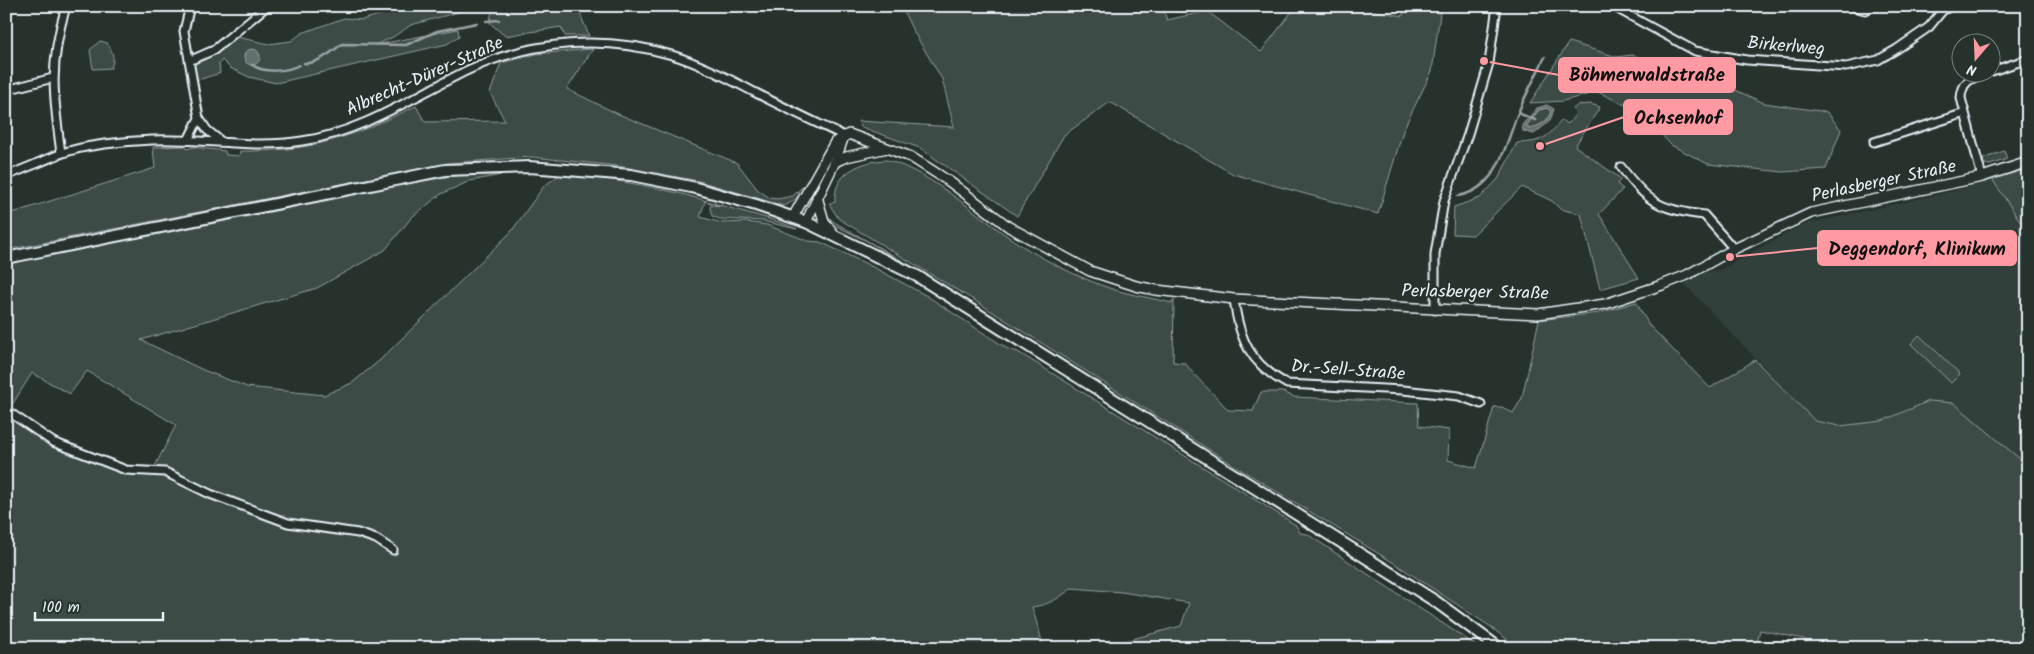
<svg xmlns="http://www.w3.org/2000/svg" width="2034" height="654" font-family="Kalam,sans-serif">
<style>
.built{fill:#333f3a}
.green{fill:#3e4b47;stroke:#939ea0;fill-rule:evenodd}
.water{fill:#636f6d;stroke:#98a3a5;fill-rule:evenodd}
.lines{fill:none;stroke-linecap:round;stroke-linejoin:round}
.stream{stroke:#98a3a5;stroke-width:2.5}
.minor-casing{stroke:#e8f1f8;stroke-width:11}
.tertiary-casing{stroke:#e8f1f8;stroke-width:12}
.secondary-casing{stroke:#e8f1f8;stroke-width:14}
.minor{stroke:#26332d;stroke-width:7}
.tertiary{stroke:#26332d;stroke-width:9}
.secondary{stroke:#26332d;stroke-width:10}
.labels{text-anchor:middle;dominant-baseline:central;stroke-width:4.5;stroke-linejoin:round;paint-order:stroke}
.street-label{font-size:18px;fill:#e8f1f8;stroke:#26332d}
.leader{fill:none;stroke:#ff9aa2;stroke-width:2}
.callout-dot{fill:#ff9aa2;stroke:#26332d;stroke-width:2}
.callout{fill:#ff9aa2;stroke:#ff9aa2;stroke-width:2}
.callout-label{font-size:19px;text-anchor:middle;font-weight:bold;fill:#111}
</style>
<rect width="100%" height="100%" fill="#26332d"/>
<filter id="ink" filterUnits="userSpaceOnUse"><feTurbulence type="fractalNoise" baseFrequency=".02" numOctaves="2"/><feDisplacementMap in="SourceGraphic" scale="10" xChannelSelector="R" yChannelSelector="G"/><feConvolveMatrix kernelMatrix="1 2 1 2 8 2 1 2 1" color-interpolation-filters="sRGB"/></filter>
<g filter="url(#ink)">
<path class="built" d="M1992 179 2028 233V466L1929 401 1882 421 1840 426 1815 421 1684 283 1707 272 1720 270 1802 225 1958 190Z"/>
<path class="green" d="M409 6H471L466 10 411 25 393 37 375 45 458 29 459 36 447 44 276 83 249 77 230 68 222 60 219 64 220 73 198 80 194 71 195 62 212 54 232 36 269 44 291 41 302 33 344 18 362 20Z
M495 6H577L589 36H565L561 27 505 36 490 23 491 15Z
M901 6H1162L1167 20 1207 11 1261 52 1296 6H1347L1403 16 1404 6H1441L1432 71 1404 128 1378 214 1233 174 1110 102 1064 135 1017 216 920 148 861 127 858 121 954 127 942 79 912 29Z
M100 41 107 43C113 52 115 58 111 68L93 69 90 50Z
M1569 42 1617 57 1632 55 1724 85 1764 103 1827 112 1841 130 1826 169 1783 172 1708 164 1671 145 1642 113 1598 92 1563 101 1530 103Z
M593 49 567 89 616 113 737 163 758 190 770 198 777 199 793 196 811 178C803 191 798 200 784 206L699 181 618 166 532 157 448 163 6 250V215L155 168 153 147 184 146 187 149 193 147 225 151 226 155 239 156 240 151C314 152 351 137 416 106L425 122 505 121 490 93 501 63 536 54Z
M1590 104 1600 107 1575 146 1621 179 1617 184 1623 189 1599 214 1639 278 1600 289 1581 214 1560 209 1552 201 1522 187 1473 235 1453 234 1454 207 1480 198 1498 179 1517 143C1542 142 1546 139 1562 120L1568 124 1576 114 1573 109 1578 105Z
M1547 108 1551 111C1548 123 1540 125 1530 129L1526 126 1539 110Z
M2004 151 2007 159 1990 165 1984 164 1983 159Z
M887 160C936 175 976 216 1019 244 1048 262 1079 278 1112 289 1131 295 1152 298 1172 303L1174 300 1173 362 1185 363C1198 381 1214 393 1228 410L1253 411 1261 392H1283L1294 397 1418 403 1419 426 1449 430 1448 460 1476 468 1494 407H1502L1513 413 1522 398 1539 320 1599 313 1636 302 1649 325 1710 388 1755 360 1815 421 1840 426 1882 421 1929 401 1954 403 2028 466V648H1812L1804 639 1760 630 1756 648H1518L1488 625 1394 563 1240 469 977 302 839 219 829 204 835 202C833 172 862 161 887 160Z
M2028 169V233L1992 179Z
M562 173C616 180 669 188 720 205 746 213 772 218 797 229L762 221 720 219 712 216 710 208 711 205 721 206 705 201 700 217 722 223 746 222 767 225 808 241 820 242 873 267 927 296 1008 349 1018 352 1296 525 1300 533 1307 534 1480 648H1099L1181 626 1189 603 1122 592 1072 588C1059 598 1049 605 1032 607L1044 648H6V264L236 219 376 189 459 175H501L470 181 441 194 412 217 385 250 317 288 141 340 203 370 247 387 324 395 352 383 379 361 511 232 544 186ZM87 371 176 425 152 472C93 471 55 445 7 413L32 373 70 394Z
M822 199 828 216 834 222 924 273 923 275 869 242 832 224 823 208Z
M1919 335 1960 374 1951 383 1911 344Z"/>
<path class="water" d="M244 57a8 8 0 1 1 16 0a8 8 0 1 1-16 0Z
M1547 105 1554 109 1550 121 1534 134 1523 131 1522 125 1537 108ZM1546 108 1551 111C1548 123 1540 125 1530 129L1526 126 1538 110Z"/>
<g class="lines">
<path class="stream" d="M486 21 499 20
M304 63C316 65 333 51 342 44L406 45 437 31 477 23
M252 65C264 73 286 72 299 65
M1518 113 1535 120
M1458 196C1498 189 1505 146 1518 113 1526 94 1536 75 1545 57"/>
<g class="minor-casing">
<path id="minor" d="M190 6 184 31 199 118 207 130 222 142
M1612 6 1695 51 1747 60 1846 67 1878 60 1897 49 1929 27 1942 11 1951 6
M1850 6 1865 10 1874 6
M189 61 214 50 267 6
M1992 71 2028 59
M6 90 53 78
M188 140 199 118
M1874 142 1965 113
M61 153C53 95 49 64 66 6
M1621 167C1648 202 1659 210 1704 215L1734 249
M6 176C24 169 42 161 60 154 83 145 126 141 152 140 202 138 252 149 302 141 363 132 414 96 468 70 532 40 605 35 672 55 701 64 729 79 756 93 785 108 815 122 844 136
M1982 177 1961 98C1962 80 1973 78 1988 72
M1234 299C1239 339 1250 364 1287 384L1403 390 1459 396 1481 404
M1435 310V254L1444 201 1468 134 1489 63 1497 6
M6 410 53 442 126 470 165 472 210 494 288 523 358 533 376 539 393 550"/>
</g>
<g class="tertiary-casing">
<path id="tertiary" d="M835 162 846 157 887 148
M817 197 824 221 834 235
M793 217 835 142 849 134 911 157 950 182 1009 227 1090 271 1136 286 1156 290 1234 299 1538 314 1605 304 1662 285 1687 275 1734 249 1811 213 1982 177 2028 162
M806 222 835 162 844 136"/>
</g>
<g class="secondary-casing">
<path id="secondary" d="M6 258 445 170 529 167 631 175 696 188 756 205 806 222 917 276 1435 601 1499 648"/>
</g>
<use href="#minor" class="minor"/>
<use href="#tertiary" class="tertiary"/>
<use href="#secondary" class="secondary"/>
</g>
</g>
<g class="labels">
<g class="street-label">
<text transform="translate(1786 47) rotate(5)">Birkerlweg</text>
<text transform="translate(425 77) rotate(-24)">Albrecht-Dürer-Straße</text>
<text transform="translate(1884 182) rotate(-12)">Perlasberger Straße</text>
<text transform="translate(1475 293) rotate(1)">Perlasberger Straße</text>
<text transform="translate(1348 371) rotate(4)">Dr.-Sell-Straße</text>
</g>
</g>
<path class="leader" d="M1484 61L1559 75M1540 146L1624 117M1730 257L1818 248"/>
<g class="callout-dot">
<circle cx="1484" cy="61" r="5"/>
<circle cx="1540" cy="146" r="5"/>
<circle cx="1730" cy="257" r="5"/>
</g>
<g class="callout">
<rect x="1559" y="58" width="176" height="34" rx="5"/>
<rect x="1624" y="100" width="108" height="34" rx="5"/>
<rect x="1818" y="231" width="198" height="34" rx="5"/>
</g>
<g class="callout-label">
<text x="1647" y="81">Böhmerwaldstraße</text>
<text x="1678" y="124">Ochsenhof</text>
<text x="1917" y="255">Deggendorf, Klinikum</text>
</g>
<rect width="2034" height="654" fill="none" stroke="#26332d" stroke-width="25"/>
<rect x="12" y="12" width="2009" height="629" fill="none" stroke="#e8f1f8" stroke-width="2" filter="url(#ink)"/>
<g transform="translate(1976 58) rotate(199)"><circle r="24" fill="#26332d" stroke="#747f7e"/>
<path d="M0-4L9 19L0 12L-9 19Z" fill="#ff9aa2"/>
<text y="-8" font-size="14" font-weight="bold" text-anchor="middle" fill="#e8f1f8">N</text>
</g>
<path d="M35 612v8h128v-8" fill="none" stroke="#e8f1f8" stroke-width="2.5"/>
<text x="42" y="612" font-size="15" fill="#e8f1f8" stroke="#26332d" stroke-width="4" paint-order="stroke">100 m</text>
</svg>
